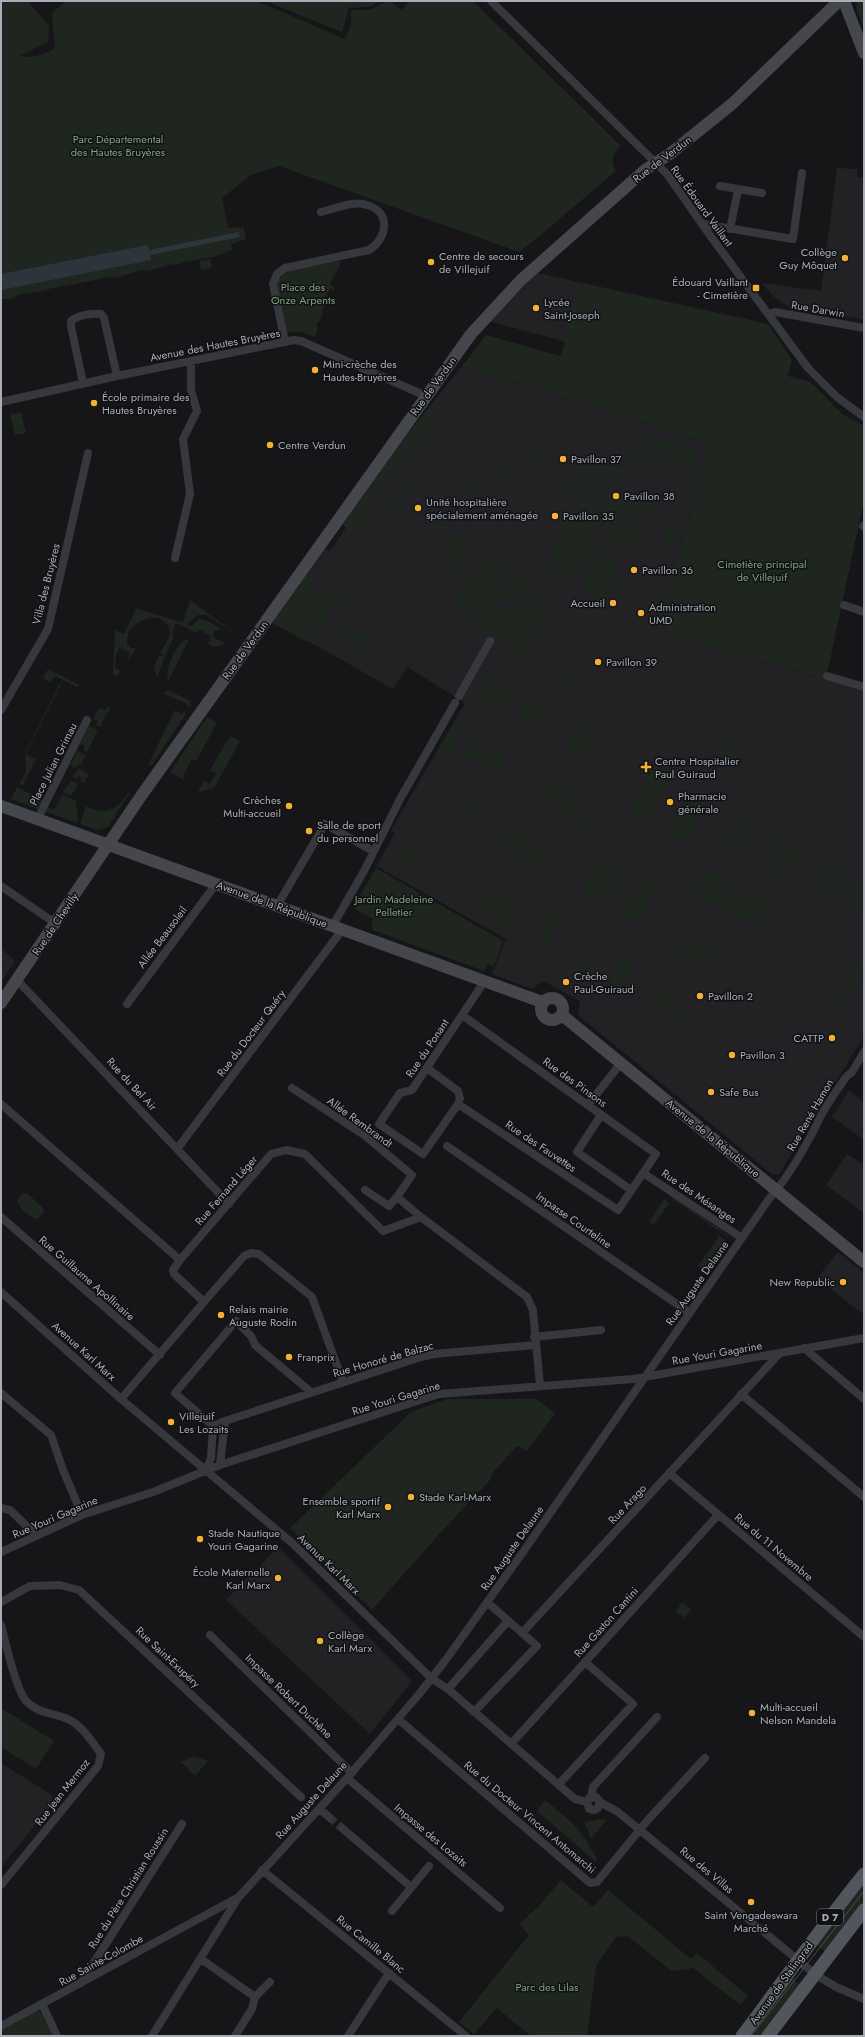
<svg xmlns="http://www.w3.org/2000/svg" width="865" height="2037" font-family="Jost,sans-serif">
<style>
.built{fill:#222225}
.green{fill:#1e261f}
.water{fill:#2c353c}
.lines{fill:none;stroke-linecap:round;stroke-linejoin:round}
.street-tunnel{stroke:#333438;stroke-width:8;stroke-dasharray:8 4;stroke-linecap:butt}
.street{stroke:#37383d;stroke-width:8}
.secondary{stroke:#45474d;stroke-width:12}
.primary{stroke:#53555c;stroke-width:13}
.tram{stroke:#4a4c52;stroke-width:1}
.poi-dot{fill:#f2b134;stroke:#111113;stroke-width:1.5}
.labels{text-anchor:middle;dominant-baseline:central;stroke-width:3;stroke-linejoin:round;paint-order:stroke}
.shield{fill:#111113;stroke:#7b7e86;stroke-width:1}
.shield-label{font-size:10px;font-weight:bold;fill:#a8adb8}
.park-label{font-size:11px;fill:#7fa381;stroke:#111113}
.street-label{font-size:11px;fill:#a8adb8;stroke:#111113}
.poi-label{font-size:11px;fill:#a8adb8;stroke:#111113;text-anchor:start}
</style>
<rect width="100%" height="100%" fill="#161618"/>
<path class="built" d="M837 168 858 169 857 177 864 178V320L789 307 774 297 762 283 821 291Z
M538 273 583 283 579 298 574 306 571 305 570 310 573 313 566 342 489 321Z
M462 366 712 444 655 626 690 641 864 690V1036L779 1174 773 1175 578 1015 580 1001 543 981 532 989 492 974 506 939 376 866 395 833 391 830 465 703 407 667 393 689 274 622 325 549 329 551 333 547 346 528 343 524 401 442Z
M1 948 15 961 1 982Z
M849 1090 864 1102V1140L832 1117Z
M847 1154 864 1165V1213L826 1185Z
M838 1252 864 1273V1315L817 1278Z
M278 1547 412 1681 370 1734 226 1600Z
M1 1763 52 1795 53 1803 1 1867Z"/>
<path class="green" d="M1 1H28L49 26 48 42 20 56C32 59 45 55 55 48L52 13 66 1H257L345 39 351 26V10H369L387 1H390L401 10 410 1H473L621 146C612 152 610 162 616 171L537 238 519 252 279 166 251 175 222 198 228 228 244 227 246 239 231 244 232 250 213 257 185 262 177 265 173 264 147 271 141 270 115 278 110 277 49 289 45 291 18 295 11 299H1Z
M265 1H382L369 7 349 8 342 32Z
M857 1H864V28L856 7Z
M210 259 212 268 201 270 199 261Z
M340 261V265L331 282V286L335 287 334 291 330 289 326 295 328 296 322 311 323 315 316 325 318 327 315 337 301 332H286L277 283C284 264 322 264 340 261Z
M583 283 768 324 792 360 788 376 810 382 842 414 864 426V500L826 679 690 641 655 626 712 444 462 366 486 335 561 356 573 313 570 310 571 305 574 306 576 298H579Z
M433 403H438L442 406 443 413 438 409 428 421 422 418Z
M21 412 26 433 15 435 10 414Z
M420 418 514 475 506 487C487 461 461 444 432 432 398 461 375 493 358 534L346 528 343 524Z
M614 424 629 429 633 437 615 440 613 433Z
M651 436 657 438 659 462 656 463 654 460C656 455 653 446 649 442Z
M659 438 693 449C701 455 694 481 688 488 686 491 683 492 681 494L680 496H678L677 491 687 487 691 472 685 465 672 462 669 453 662 455 664 461H661Z
M638 441H641L650 445 654 457 653 459 638 446Z
M439 445 419 481 409 503 430 446Z
M633 447 642 452 652 462 632 467 621 462 607 460 605 456 608 455 629 459Z
M593 449 599 464 588 470 583 452Z
M532 450 545 457 537 462 523 464Z
M581 453 586 471 579 484 577 498 561 495 554 491 555 486 572 487 576 474 568 470Z
M611 465 620 467 629 473 610 477 607 467 598 470 600 477 598 480 603 501 607 502 621 499 625 511 632 517 622 526 607 528H605L590 471 601 466Z
M409 469H412L409 489 407 492 402 493 399 483 404 474Z
M476 476 479 478 480 483 471 490 469 495H460L458 491C460 483 468 477 476 476Z
M585 476 598 525C579 516 575 494 585 476Z
M646 492 652 495 649 510 647 509 641 519 637 515 642 505 643 493Z
M640 494V505L634 515 628 509 623 498Z
M390 495 400 500 394 506 390 515 385 514Z
M679 498 685 499 670 548 661 541 673 524Z
M579 509 585 518 599 530 594 536 596 545 581 575 573 580 549 566 546 562 564 533 559 529 567 516Z
M448 511 461 513 467 511 470 512 467 518 451 521 445 517V513Z
M634 519 643 527 641 532 646 544 633 553 626 540 608 549 606 546 611 539 606 530 623 528Z
M433 523 447 527V533L455 539 447 532 459 535 466 544C468 551 460 568 452 571 448 572 443 569 439 567L453 545 446 541 448 537 430 526Z
M605 547 607 552 605 553 606 558 611 561 619 574 602 587 588 574 600 548Z
M495 560 510 570 506 576 500 573 494 588 500 591 511 571 547 594V598L452 609 480 561Z
M310 570 316 574 313 584 317 625 319 628 325 632 324 633 315 628 307 642 272 623Z
M587 576 607 595 603 603 584 594V582Z
M617 579V591L625 594 627 592V595L609 589 606 591 603 588Z
M664 587 657 611 644 605 646 601 655 599 659 592Z
M334 592 346 597 338 610 331 606 325 616 331 620 326 630 319 625 316 597H322Z
M190 600 237 635 206 615H198L187 624 192 626 199 619 208 621 222 630 214 631 213 637 225 643C219 647 214 648 208 644L211 636 203 632 204 631 198 630 196 633 176 623 173 630V639L165 656 160 653 170 636 169 626C156 610 139 619 128 632L127 644 131 648H136L128 660 129 652 119 648 116 655 115 668 121 671 116 676 113 675 115 630 124 634 136 608 183 623Z
M548 603 552 606 526 656 504 644 502 630C495 627 490 627 485 632L456 616Z
M335 625 351 634 355 631 372 641 366 655 331 633Z
M189 639 169 680H168C165 669 176 640 189 639Z
M159 655 165 657 157 677 154 667Z
M565 668 578 674 580 676 574 678 572 682 561 676Z
M48 669 79 685 77 687 55 676 50 682 43 678Z
M488 669 497 676 495 680 514 691 513 695 510 693 500 710 477 697 488 676 485 674Z
M61 683H62L26 754 36 759 22 787 19 781 22 780 26 771 25 754 58 688 57 686Z
M168 690 190 701 191 705 189 707 187 706V704L164 694Z
M529 701 550 713 544 723 533 717 530 722 517 713 524 703Z
M107 707 110 708 100 727 96 725 98 721 93 719 99 708 105 711Z
M175 710 182 714 184 712 186 714 152 765H148Z
M207 717 217 723 196 761 192 759 183 776 185 779 184 780 170 772Z
M578 722 595 731 580 756 563 747Z
M89 726 98 730 87 752 83 750 85 746 80 744Z
M452 727 463 732 446 761 435 755Z
M230 736 240 741 214 788 198 792 204 781 210 784 216 773 210 770Z
M471 737 487 747 477 765 461 755Z
M722 748a10 10 0 1 1 20 0a10 10 0 1 1-20 0Z
M490 748 506 758 496 776 480 767Z
M77 751 86 755 80 766 77 765 76 768 70 765Z
M78 768 89 774 84 783 80 781 82 778 78 776 76 779 73 777Z
M652 770 667 777 669 781 646 821 629 811Z
M546 776 564 785 552 806 540 799 537 794Z
M71 781 78 784 71 796 63 792Z
M17 787 44 801 38 809 11 799Z
M565 787 583 796 571 817 554 807Z
M691 790 708 801 685 843 666 833 683 803 684 804 686 801 685 799Z
M129 792 130 793 108 827 98 830 80 824 86 806C107 816 117 810 129 792Z
M63 794 76 801 78 823 46 812 48 807 54 810Z
M470 805 478 809 463 834 457 829Z
M590 808 597 812 587 831 579 827Z
M743 817 757 825 751 836 736 828Z
M510 827 532 840 521 860 498 847Z
M734 832 748 840 739 856 725 848Z
M778 836 783 839 782 841 787 848 782 851 784 853 780 860 773 862 765 858 774 848 772 847Z
M534 841 551 851 539 871 523 861Z
M786 841 802 851 795 862 792 860 788 867 782 862 787 857 785 856 789 846Z
M408 845 423 854 418 864 426 879 401 865V858Z
M603 856 618 865 597 902 581 893Z
M767 861 770 863 767 868 769 872 782 878 786 875 785 868H787L786 870 793 874 789 879 786 877 783 881 759 868 762 863 765 865Z
M777 862 784 870 781 871 782 874H784L783 876 769 869 772 865Z
M817 864 829 871 820 887 808 881Z
M703 866 721 875 720 882 733 890 722 908 689 890Z
M376 868 503 941 494 966 488 964 484 971 373 930 371 922 373 919 355 909 356 902Z
M839 868 848 873 834 899 824 893Z
M629 875 630 878 627 881 629 883 618 902 616 901 614 905H611L610 902 613 899 611 898 622 878 624 879 625 876Z
M642 879 658 888 637 925 621 916Z
M851 882 864 890V903L859 911 840 900Z
M489 890 499 896 488 915 477 909 474 902 476 900 482 903Z
M736 891 750 899 755 895 768 902 767 905 770 907 758 923 749 924 725 910Z
M504 895 520 904 508 927 491 917Z
M553 910 563 916 544 948 536 940Z
M575 935 585 941 582 944 576 941 560 971 556 968Z
M686 936 720 955 716 963 708 966 699 960 696 964 676 953Z
M594 945 604 951 585 985 581 982 598 953 593 949Z
M664 950 696 968 692 974 691 971 664 955 662 957 661 955Z
M627 951 638 958 620 995 612 990 609 983Z
M864 951V970L842 1009 833 1004Z
M581 954 585 956 578 971 574 972 572 967 579 955Z
M656 990 688 1008 684 1018 682 1017 679 1021 648 1003Z
M27 1193 43 1208 44 1213 37 1219C29 1217 19 1209 17 1200L22 1194Z
M672 1196 729 1236 728 1237 671 1198Z
M664 1199 669 1203 654 1225 649 1222Z
M719 1236 726 1240 704 1270 698 1266Z
M447 1399H536L555 1413 527 1451 517 1446 490 1476 492 1478 442 1531 372 1610 290 1528 411 1412Z
M682 1602 691 1610 684 1618 676 1611Z
M1 1708 54 1741 36 1769 1 1747Z
M194 1756 208 1761 195 1776 181 1762Z
M545 1800C571 1821 582 1829 597 1859L596 1862 537 1811Z
M600 1819 607 1820 591 1838 584 1822Z
M561 1880 593 1907 608 1890 691 1959 697 1953 748 1996 740 2005 693 1968 672 1971 627 1936 616 1937 596 1966 587 2036H531L497 2008 474 2034 459 2022 529 1935 519 1924 539 1906Z
M864 1884V1903L826 1952 817 1945Z
M791 1977 801 1985 761 2036H747Z
M39 2010 52 2034 51 2036H1V2030Z"/>
<path class="water" d="M239 232 240 237 150 255 151 260 1 290V274L148 245 149 250Z"/>
<g class="lines">
<path class="street-tunnel" d="M329 1817 343 1829"/>
<path class="street" d="M491 1 667 174 709 234 808 368 837 397 864 417
M720 186 762 193
M703 224 793 239 802 173
M730 229 738 190
M769 314 775 312 864 328
M285 342 273 284 277 274 285 268 369 250C387 239 392 212 367 205 354 200 334 209 321 212
M83 383 71 326V321C78 315 92 313 101 314L104 318 117 376
M1 402 117 376 294 340 301 341 426 396
M863 526 864 527
M175 558 190 494 183 439 197 411 191 390V361
M844 605 864 612
M827 676 864 687
M459 696 490 641
M1 710 48 629 88 453
M38 818 87 720
M1 886 55 923
M277 906 325 824 373 851
M332 927 364 871 400 799 455 703
M17 980 229 1204
M127 1004 216 884
M427 1068 458 1091 460 1098 458 1104 618 1210 656 1154 462 1015
M292 1088 364 1135 412 1175 397 1197 421 1217
M1 1104 180 1260
M458 1104 423 1154 379 1124 400 1093 412 1090 484 982
M588 1105 621 1063
M601 1115 577 1152 631 1190
M447 1146 690 1313
M177 1149 342 930
M643 1173 742 1238
M365 1190 389 1206 397 1197
M1 1217 160 1355
M1 1292 121 1399 291 1542 431 1678 448 1689 575 1799 587 1802
M204 1302 244 1256 251 1253 259 1254 312 1297 343 1382
M534 1337 601 1330
M804 1348 864 1399
M1 1393 51 1435 63 1470 82 1515
M741 1394 864 1497
M121 1399 204 1302 174 1274 173 1270 180 1260 271 1154 286 1150 305 1154 383 1231 421 1217 527 1297 533 1310 540 1385
M213 1426 225 1421 421 1357 434 1354 535 1345
M213 1426 175 1393 236 1321 251 1336 255 1345 311 1392
M220 1465 225 1421
M206 1470 211 1458 213 1426
M669 1473 864 1637
M1 1508 10 1510 37 1536
M1 1552 82 1515 153 1492 220 1465 439 1394 633 1379 864 1338
M1 1602 30 1586 60 1585 79 1590 301 1797
M1 1625C5 1641 16 1690 26 1701 40 1715 53 1712 70 1720 83 1727 93 1743 101 1754L98 1766 1 1885
M522 1633 779 1354
M210 1635 352 1773
M448 1689 508 1621
M474 1712 537 1646 487 1602
M398 1719 590 1883 597 1882 646 1822 705 1758
M511 1744 718 1515
M347 1778 500 1908
M559 1784 633 1704 585 1662
M591 1797 593 1787 657 1717
M587 1802 589 1798 596 1797 600 1802 618 1812 816 1975 836 1987 864 1999
M587 1802 589 1809 595 1810 598 1808 600 1802
M320 1809 329 1817
M343 1829 411 1887
M262 1870 466 2036
M392 1911 429 1866
M201 1959 255 1997
M81 1983 182 1824
M42 2004 57 2036
M1 2026 237 1898
M152 2036 238 1898 347 1778 420 1693 445 1661 523 1552 769 1199C789 1176 803 1151 817 1124 824 1107 836 1092 846 1077L852 1072 864 1052
M235 2036 252 2009 255 1997 270 1982
M348 2036 389 1973"/>
<path class="secondary" d="M844 1 864 53
M1 806 542 1002
M541 1009a11 11 0 1 1 22 0a11 11 0 1 1-22 0Z
M1 1003 141 796 471 334 521 280 645 170 671 153 732 104 839 1
M562 1015 864 1262"/>
<path class="primary" d="M742 2036C783 1982 821 1927 864 1874
M768 2036 864 1910"/>
<path class="tram" d="M751 2036 864 1891"/>
</g>
<g class="poi-dot">
<circle cx="845" cy="258" r="4"/>
<circle cx="431" cy="262" r="4"/>
<rect x="752" y="284" width="8" height="8" rx="2"/>
<circle cx="536" cy="308" r="4"/>
<circle cx="315" cy="370" r="4"/>
<circle cx="94" cy="403" r="4"/>
<circle cx="270" cy="445" r="4"/>
<circle cx="563" cy="459" r="4"/>
<circle cx="616" cy="496" r="4"/>
<circle cx="418" cy="508" r="4"/>
<circle cx="555" cy="516" r="4"/>
<circle cx="634" cy="570" r="4"/>
<circle cx="613" cy="603" r="4"/>
<circle cx="641" cy="613" r="4"/>
<circle cx="598" cy="662" r="4"/>
<path d="M644 761h4v4h4v4h-4v4h-4v-4h-4v-4h4z"/>
<circle cx="670" cy="802" r="4"/>
<circle cx="289" cy="806" r="4"/>
<circle cx="309" cy="831" r="4"/>
<circle cx="566" cy="982" r="4"/>
<circle cx="700" cy="996" r="4"/>
<circle cx="832" cy="1038" r="4"/>
<circle cx="732" cy="1055" r="4"/>
<circle cx="711" cy="1092" r="4"/>
<circle cx="843" cy="1282" r="4"/>
<circle cx="221" cy="1315" r="4"/>
<circle cx="289" cy="1357" r="4"/>
<circle cx="171" cy="1422" r="4"/>
<circle cx="411" cy="1497" r="4"/>
<circle cx="388" cy="1507" r="4"/>
<circle cx="200" cy="1539" r="4"/>
<circle cx="278" cy="1578" r="4"/>
<circle cx="320" cy="1641" r="4"/>
<circle cx="752" cy="1713" r="4"/>
<circle cx="751" cy="1902" r="4"/>
</g>
<g class="labels">
<rect class="shield" x="817" y="1909" width="26" height="16" rx="3"/>
<g class="shield-label">
<text x="830" y="1917">D 7</text>
</g>
<g class="park-label">
<text x="118" y="139">Parc Départemental<tspan x="118" dy="13">des Hautes Bruyères</tspan></text>
<text x="303" y="287">Place des<tspan x="303" dy="13">Onze Arpents</tspan></text>
<text x="762" y="564">Cimetière principal<tspan x="762" dy="13">de Villejuif</tspan></text>
<text x="394" y="899">Jardin Madeleine<tspan x="394" dy="13">Pelletier</tspan></text>
<text x="547" y="1987">Parc des Lilas</text>
</g>
<g class="street-label">
<text transform="translate(662 159) rotate(-37)">Rue de Verdun</text>
<text transform="translate(702 206) rotate(54)">Rue Édouard Vaillant</text>
<text transform="translate(818 309) rotate(10)">Rue Darwin</text>
<text transform="translate(215 345) rotate(-11)">Avenue des Hautes Bruyères</text>
<text transform="translate(433 386) rotate(-54)">Rue de Verdun</text>
<text transform="translate(46 584) rotate(-76)">Villa des Bruyères</text>
<text transform="translate(245 650) rotate(-54)">Rue de Verdun</text>
<text transform="translate(53 764) rotate(-63)">Place Julian Grimau</text>
<text transform="translate(272 904) rotate(20)">Avenue de la République</text>
<text transform="translate(55 924) rotate(-56)">Rue de Chevilly</text>
<text transform="translate(162 937) rotate(-53)">Allée Beausoleil</text>
<text transform="translate(251 1033) rotate(-53)">Rue du Docteur Quéry</text>
<text transform="translate(427 1048) rotate(-56)">Rue du Ponant</text>
<text transform="translate(575 1082) rotate(36)">Rue des Pinsons</text>
<text transform="translate(132 1084) rotate(47)">Rue du Bel Air</text>
<text transform="translate(810 1115) rotate(-60)">Rue René Hamon</text>
<text transform="translate(360 1122) rotate(36)">Allée Rembrandt</text>
<text transform="translate(713 1138) rotate(39)">Avenue de la République</text>
<text transform="translate(541 1146) rotate(34)">Rue des Fauvettes</text>
<text transform="translate(226 1190) rotate(-49)">Rue Fernand Léger</text>
<text transform="translate(699 1196) rotate(34)">Rue des Mésanges</text>
<text transform="translate(574 1220) rotate(35)">Impasse Courteline</text>
<text transform="translate(87 1278) rotate(41)">Rue Guillaume Apollinaire</text>
<text transform="translate(697 1283) rotate(-55)">Rue Auguste Delaune</text>
<text transform="translate(84 1351) rotate(42)">Avenue Karl Marx</text>
<text transform="translate(717 1353) rotate(-10)">Rue Youri Gagarine</text>
<text transform="translate(383 1359) rotate(-16)">Rue Honoré de Balzac</text>
<text transform="translate(396 1398) rotate(-17)">Rue Youri Gagarine</text>
<text transform="translate(627 1504) rotate(-47)">Rue Arago</text>
<text transform="translate(55 1517) rotate(-23)">Rue Youri Gagarine</text>
<text transform="translate(774 1547) rotate(40)">Rue du 11 Novembre</text>
<text transform="translate(512 1548) rotate(-55)">Rue Auguste Delaune</text>
<text transform="translate(329 1564) rotate(44)">Avenue Karl Marx</text>
<text transform="translate(606 1622) rotate(-48)">Rue Gaston Cantini</text>
<text transform="translate(168 1657) rotate(43)">Rue Saint-Exupéry</text>
<text transform="translate(289 1696) rotate(44)">Impasse Robert Duchêne</text>
<text transform="translate(62 1792) rotate(-52)">Rue Jean Mermoz</text>
<text transform="translate(311 1800) rotate(-48)">Rue Auguste Delaune</text>
<text transform="translate(530 1817) rotate(40)">Rue du Docteur Vincent Antomarchi</text>
<text transform="translate(431 1835) rotate(40)">Impasse des Lozaits</text>
<text transform="translate(707 1870) rotate(40)">Rue des Villas</text>
<text transform="translate(128 1888) rotate(-58)">Rue du Père Christian Roussin</text>
<text transform="translate(371 1944) rotate(39)">Rue Camille Blanc</text>
<text transform="translate(101 1960) rotate(-29)">Rue Sainte-Colombe</text>
<text transform="translate(781 1983) rotate(-54)">Avenue de Stalingrad</text>
</g>
<g class="poi-label">
<text x="837" y="252" text-anchor="end">Collège<tspan x="837" dy="13">Guy Môquet</tspan></text>
<text x="439" y="256">Centre de secours<tspan x="439" dy="13">de Villejuif</tspan></text>
<text x="748" y="282" text-anchor="end">Édouard Vaillant<tspan x="748" dy="13">- Cimetière</tspan></text>
<text x="544" y="302">Lycée<tspan x="544" dy="13">Saint-Joseph</tspan></text>
<text x="323" y="364">Mini-crèche des<tspan x="323" dy="13">Hautes-Bruyères</tspan></text>
<text x="102" y="397">École primaire des<tspan x="102" dy="13">Hautes Bruyères</tspan></text>
<text x="278" y="445">Centre Verdun</text>
<text x="571" y="459">Pavillon 37</text>
<text x="624" y="496">Pavillon 38</text>
<text x="426" y="502">Unité hospitalière<tspan x="426" dy="13">spécialement aménagée</tspan></text>
<text x="563" y="516">Pavillon 35</text>
<text x="642" y="570">Pavillon 36</text>
<text x="605" y="603" text-anchor="end">Accueil</text>
<text x="649" y="607">Administration<tspan x="649" dy="13">UMD</tspan></text>
<text x="606" y="662">Pavillon 39</text>
<text x="655" y="761">Centre Hospitalier<tspan x="655" dy="13">Paul Guiraud</tspan></text>
<text x="678" y="796">Pharmacie<tspan x="678" dy="13">générale</tspan></text>
<text x="281" y="800" text-anchor="end">Crèches<tspan x="281" dy="13">Multi-accueil</tspan></text>
<text x="317" y="825">Salle de sport<tspan x="317" dy="13">du personnel</tspan></text>
<text x="574" y="976">Crèche<tspan x="574" dy="13">Paul-Guiraud</tspan></text>
<text x="708" y="996">Pavillon 2</text>
<text x="824" y="1038" text-anchor="end">CATTP</text>
<text x="740" y="1055">Pavillon 3</text>
<text x="719" y="1092">Safe Bus</text>
<text x="835" y="1282" text-anchor="end">New Republic</text>
<text x="229" y="1309">Relais mairie<tspan x="229" dy="13">Auguste Rodin</tspan></text>
<text x="297" y="1357">Franprix</text>
<text x="179" y="1416">Villejuif<tspan x="179" dy="13">Les Lozaits</tspan></text>
<text x="419" y="1497">Stade Karl-Marx</text>
<text x="380" y="1501" text-anchor="end">Ensemble sportif<tspan x="380" dy="13">Karl Marx</tspan></text>
<text x="208" y="1533">Stade Nautique<tspan x="208" dy="13">Youri Gagarine</tspan></text>
<text x="270" y="1572" text-anchor="end">École Maternelle<tspan x="270" dy="13">Karl Marx</tspan></text>
<text x="328" y="1635">Collège<tspan x="328" dy="13">Karl Marx</tspan></text>
<text x="760" y="1707">Multi-accueil<tspan x="760" dy="13">Nelson Mandela</tspan></text>
<text x="751" y="1915" text-anchor="middle">Saint Vengadeswara<tspan x="751" dy="13">Marché</tspan></text>
</g>
</g>
<rect width="865" height="2037" fill="none" stroke="#a8adb8" stroke-width="4"/>
</svg>
